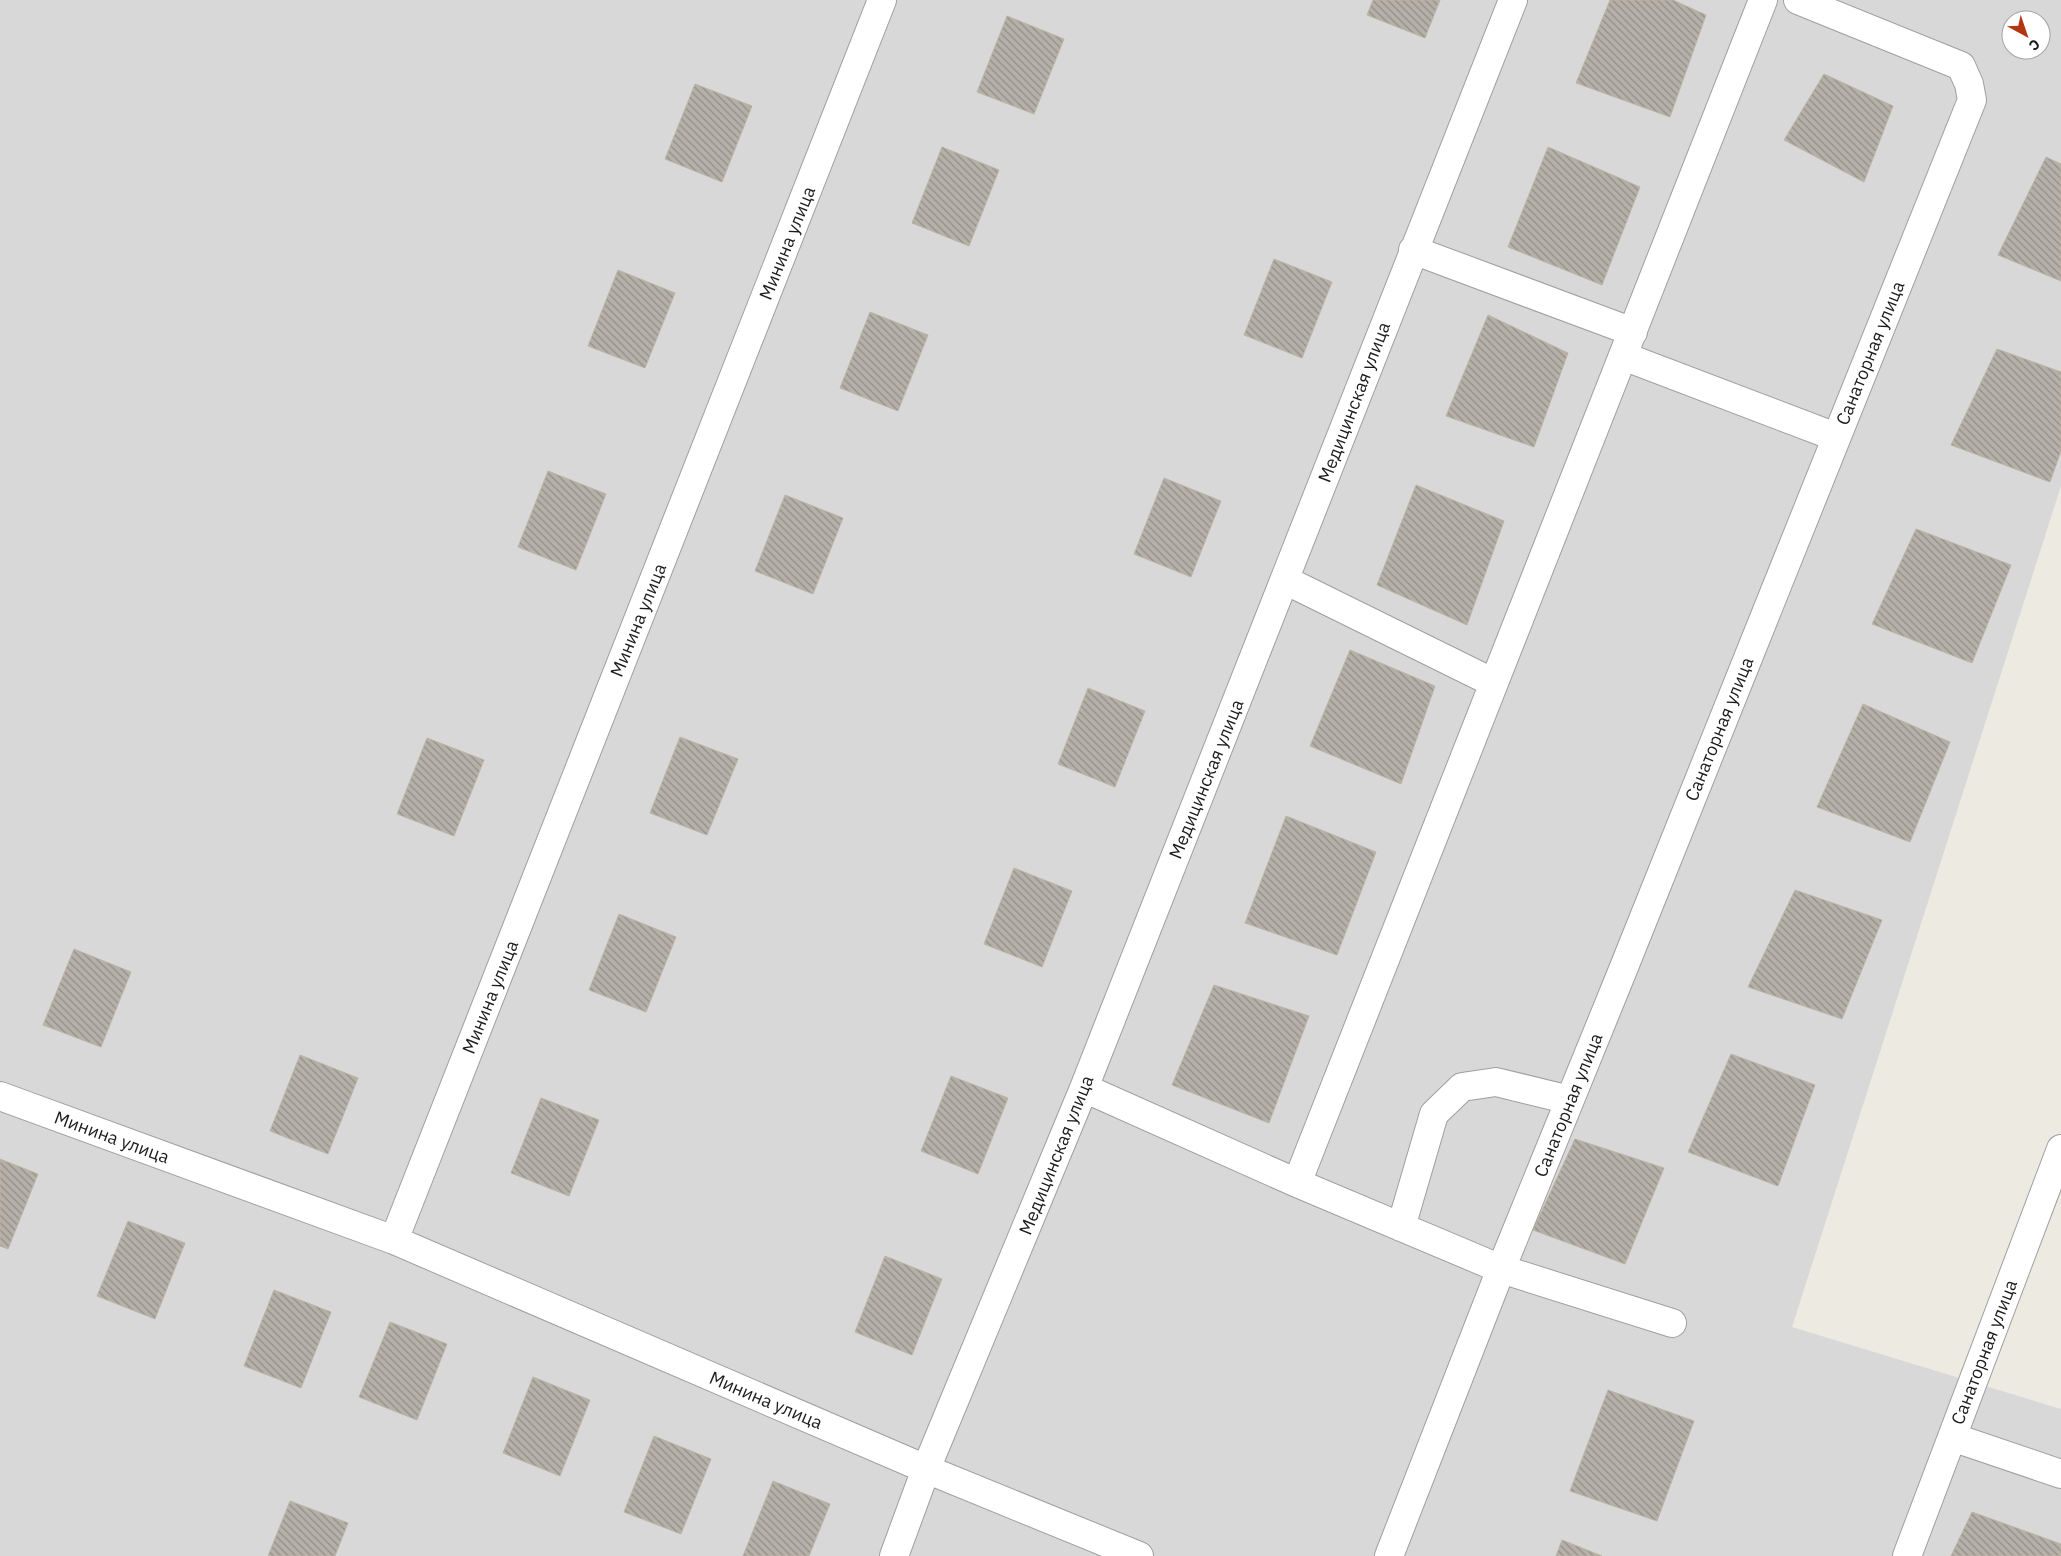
<svg xmlns="http://www.w3.org/2000/svg" width="2061" height="1556" font-family="'IBM Plex Sans',sans-serif">
<style>
.residential{fill:#d9d8d8;fill-rule:evenodd}
.building{fill:url(#building-back-hatch);stroke:#bcb4a5}
.lines{fill:none;stroke-linecap:round;stroke-linejoin:round}
.minor-casing{stroke:#9f9f9f;stroke-width:30}
.minor{stroke:#fff;stroke-width:28}
.labels{text-anchor:middle;dominant-baseline:central;stroke-width:4;stroke-linejoin:round;paint-order:stroke}
.street-label{font-size:18px;fill:#1b1b1b;stroke:#fff}
</style>
<defs>
<pattern id="building-back-hatch" width="6" height="6" patternUnits="userSpaceOnUse" patternTransform="scale(1.25)"><rect width="6" height="6" fill="#b5b0a8"/><path d="M-1 5l2 2M0 0l6 6M5-1l2 2" fill="none" stroke="#928e88"/></pattern>
</defs>
<rect width="100%" height="100%" fill="#eceae1"/>
<path class="residential" d="M0 0H2061V486L1792 1327 2061 1409V1556H0ZM2011 20H2041V50H2011Z"/>
<path class="building" d="M1373 0H1440L1425 38 1367 15Z
M1610 0H1673L1706 15 1670 117 1576 83Z
M1007 16 1064 39 1034 114 977 92Z
M1824 74 1893 106 1864 182 1784 140Z
M695 84 752 106 722 182 665 159Z
M942 147 999 170 969 246 912 223Z
M1548 147 1640 187 1602 285 1508 247Z
M2046 157 2061 164V281L1998 255Z
M1274 259 1332 282 1302 358 1244 335Z
M618 270 675 293 645 368 588 346Z
M870 312 928 335 898 411 840 388Z
M1488 315 1568 353 1534 447 1446 416Z
M1997 349 2061 372V451L2050 482 1951 445Z
M548 471 606 494 576 570 518 547Z
M1164 478 1221 501 1191 577 1134 554Z
M1416 485 1504 521 1467 625 1377 585Z
M785 495 843 518 813 594 755 571Z
M1916 529 2011 565 1972 663 1872 624Z
M1350 650 1435 686 1401 784 1310 746Z
M1088 688 1145 711 1115 787 1058 764Z
M1863 704 1950 742 1910 842 1817 807Z
M680 737 738 759 707 835 650 813Z
M427 738 484 760 454 836 397 814Z
M1286 816 1376 852 1337 955 1245 923Z
M1014 868 1072 891 1042 967 984 944Z
M1795 890 1882 920 1842 1019 1748 987Z
M619 914 676 937 646 1012 589 990Z
M74 949 131 972 101 1047 43 1025Z
M1214 985 1309 1016 1269 1123 1172 1085Z
M1731 1054 1815 1085 1778 1186 1688 1152Z
M300 1055 358 1078 328 1154 270 1131Z
M951 1076 1008 1098 978 1174 921 1151Z
M541 1098 599 1120 569 1196 511 1173Z
M1575 1139 1664 1168 1625 1264 1533 1230Z
M0 1159 38 1174 8 1249 0 1246Z
M128 1221 185 1243 155 1319 97 1296Z
M885 1256 942 1279 912 1355 855 1332Z
M274 1290 331 1312 301 1388 244 1366Z
M390 1322 447 1344 417 1420 359 1397Z
M533 1377 590 1400 560 1476 503 1453Z
M1608 1390 1694 1421 1657 1521 1570 1491Z
M654 1436 711 1459 681 1534 624 1512Z
M773 1481 830 1504 809 1556H743Z
M290 1501 348 1523 335 1556H268Z
M1972 1512 2061 1544V1556H1951Z
M1562 1540 1602 1556H1556Z"/>
<g class="lines">
<g class="minor-casing">
<path id="minor" d="M1413 250 1633 332
M1623 356 1836 437
M1285 580 1494 683
M1084 1088 1297 1183 1501 1269 1672 1323
M0 1096 394 1240 926 1469 1139 1556
M1297 1183 1763 0
M1401 1227 1434 1114 1462 1087 1496 1082 1570 1100
M394 1240 882 0
M1952 1437 2061 1474
M894 1556 926 1469 1084 1088 1513 0
M1389 1556 1501 1269 1620 977 1972 100 1969 84 1961 66 1798 0
M1907 1556 2061 1149"/>
</g>
<use href="#minor" class="minor"/>
</g>
<g class="labels">
<g class="street-label">
<text transform="translate(787 243) rotate(-68)">Минина улица</text>
<text transform="translate(1870 353) rotate(-68)">Санаторная улица</text>
<text transform="translate(1354 402) rotate(-69)">Медицинская улица</text>
<text transform="translate(638 620) rotate(-68)">Минина улица</text>
<text transform="translate(1719 729) rotate(-68)">Санаторная улица</text>
<text transform="translate(1206 779) rotate(-68)">Медицинская улица</text>
<text transform="translate(490 997) rotate(-68)">Минина улица</text>
<text transform="translate(1568 1105) rotate(-68)">Санаторная улица</text>
<text transform="translate(112 1137) rotate(20)">Минина улица</text>
<text transform="translate(1056 1155) rotate(-68)">Медицинская улица</text>
<text transform="translate(1984 1352) rotate(-69)">Санаторная улица</text>
<text transform="translate(766 1400) rotate(23)">Минина улица</text>
</g>
</g>
<g transform="translate(2026 35) rotate(140)"><circle r="24" fill="#ffffff" stroke="#a4a4a4"/>
<path d="M0-4L9 19L0 12L-9 19Z" fill="#b33613"/>
<text y="-8" font-size="14" font-weight="bold" text-anchor="middle" fill="#1b1b1b">С</text>
</g>
</svg>
